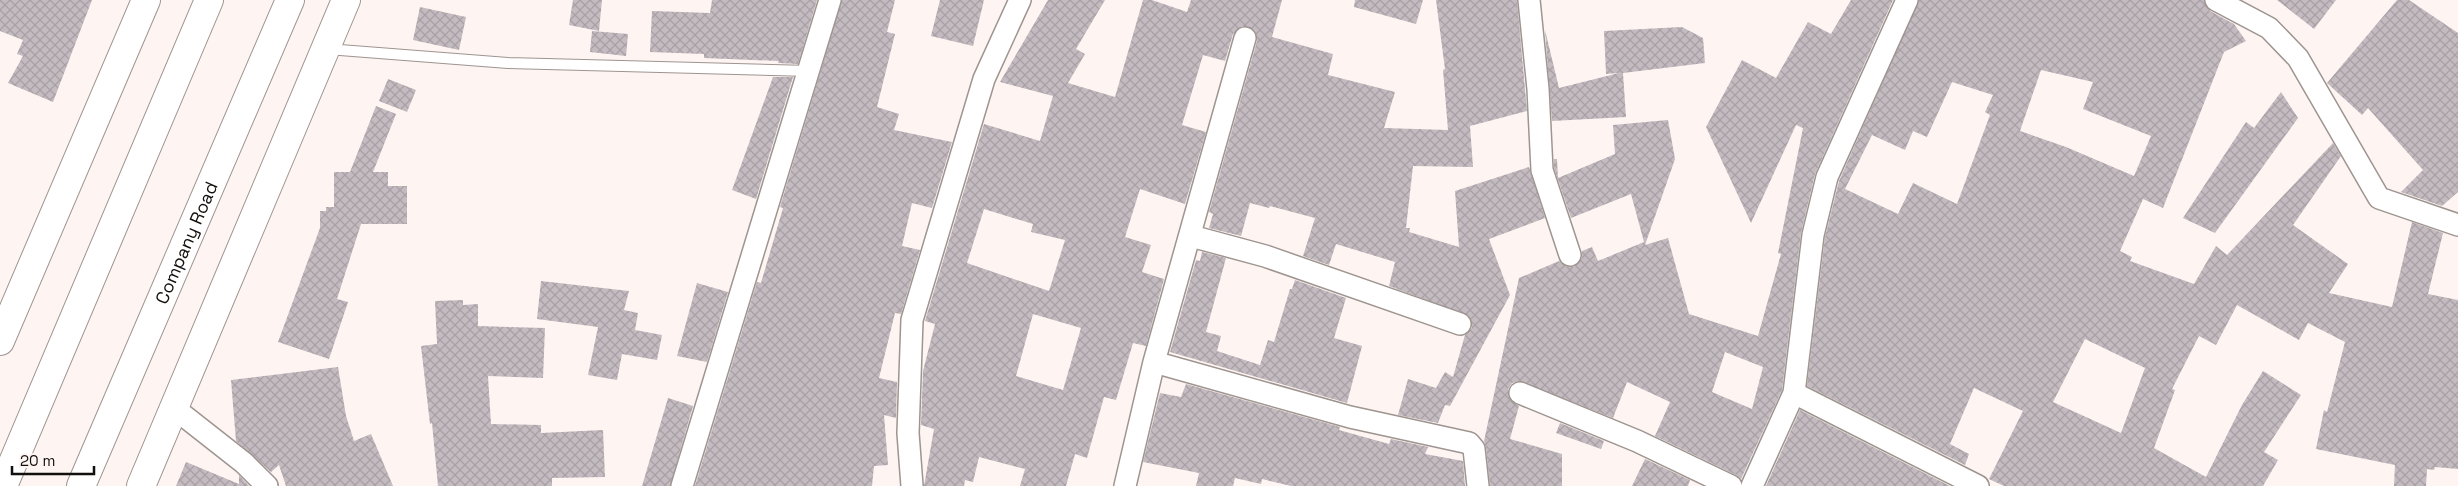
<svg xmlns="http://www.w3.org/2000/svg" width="2458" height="486" font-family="'Space Grotesk',sans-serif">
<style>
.building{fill:url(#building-cross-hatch);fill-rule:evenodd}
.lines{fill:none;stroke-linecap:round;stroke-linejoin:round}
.lane-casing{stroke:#9e9490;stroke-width:12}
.street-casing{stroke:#9e9490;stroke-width:24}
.secondary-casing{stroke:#9e9490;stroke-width:30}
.highway-casing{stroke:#9e9490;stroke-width:30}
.lane{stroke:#fff;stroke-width:10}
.street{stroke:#fff;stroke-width:21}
.secondary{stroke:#fff;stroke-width:28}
.highway{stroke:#fff;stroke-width:28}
.labels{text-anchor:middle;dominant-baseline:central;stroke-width:4.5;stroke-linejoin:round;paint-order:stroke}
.street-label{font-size:18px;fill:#120f0d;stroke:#fef5f2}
</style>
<defs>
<pattern id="building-cross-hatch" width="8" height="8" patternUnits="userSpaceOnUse" patternTransform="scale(1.25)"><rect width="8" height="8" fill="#c4bbc1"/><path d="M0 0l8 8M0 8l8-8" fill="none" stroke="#a7a0a5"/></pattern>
</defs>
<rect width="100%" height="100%" fill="#fef5f2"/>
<path class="building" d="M0 0H92L53 102 8 83 23 56 17 54 23 40 0 31Z
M573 0H602L599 31 569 25Z
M712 0H817L798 64 778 63 779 61 704 58V54L650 52 652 11 710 13Z
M842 0H895L887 32 895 34 877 107 899 114 894 130 952 142 932 208 912 203 902 246 920 250 901 314 895 313 879 378 897 382 896 418 884 415 888 465 874 466 872 486H695L757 282 761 283 783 208 780 207Z
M940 0H984L973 46 931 36Z
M1048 0H1105L1076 49 1085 54 1068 83 1115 97 1143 0H1152L1187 12 1191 0H1282L1272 37 1333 54 1328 75 1395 92 1384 128 1448 130 1443 70 1445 69 1436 0H1517L1527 111 1470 126 1473 167 1413 166 1406 228H1410L1409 232 1459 247 1455 191 1529 167 1545 218 1489 239 1510 295 1450 406 1445 405 1438 423 1398 415 1408 379 1436 388 1445 372 1453 377 1465 335 1472 328 1469 316 1389 286 1395 262 1336 244 1329 265 1303 256 1315 218 1270 206 1269 208 1250 203 1241 236 1209 228 1213 214 1209 212 1257 41 1254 30 1242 26 1233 34 1225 61 1203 55 1182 125 1206 132 1185 204 1140 189 1125 237 1151 245 1142 272 1164 279 1146 346 1133 343 1116 400 1104 397 1087 458 1075 454 1066 486H1020L1025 469 979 457 973 482 965 480 964 486H924L934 429 921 425 923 371 935 324 925 321 984 124 1040 141 1053 96 1000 82ZM984 209 1033 224 1031 232 1065 240 1049 291 967 263ZM1033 314 1081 328 1063 390 1016 376Z
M1355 0H1423L1416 24 1354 7Z
M1851 0H1893L1815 174 1801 233 1782 390 1741 479 1736 475 1655 436 1670 402 1627 382 1613 418 1519 381 1512 383 1508 389 1510 400 1519 406 1510 439 1562 454V486H1490L1486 448 1484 441 1519 278 1559 261 1567 267H1574L1582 258V251L1592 247 1598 261 1644 242 1631 194 1571 218 1554 168V159H1557L1558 178 1615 154 1613 125 1668 120 1675 159 1645 245 1668 238 1689 314 1758 336 1781 254 1778 253 1803 128 1796 125 1751 223 1706 127 1742 60 1776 78 1808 22 1831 34ZM1725 352 1763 367 1752 409 1712 392Z
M1919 0H2204L2210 11 2234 24 2246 41 2224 52 2163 208 2143 199 2120 251 2132 257 2130 261 2194 284 2216 246 2227 255 2333 143 2341 156 2293 225 2348 264 2329 293 2392 307 2412 222 2443 233 2428 294 2458 300V469L2435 467 2434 470 2427 469 2426 486H2394L2395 465 2316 449 2324 410 2327 412 2345 342 2308 323 2299 340 2237 305 2216 345 2199 336 2172 389 2175 390 2154 448 2206 477 2242 405 2263 371 2301 395 2264 452 2278 460 2263 486H2004L1989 479 2023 411 1974 388 1950 444 1969 454 1965 465 1807 386 1825 237 1839 181ZM2041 70 2093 82 2083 109 2151 136 2134 176 2066 147 2020 131ZM1952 82 1993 95 1985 112 1990 115 1957 204 1913 183 1898 214 1845 189 1872 135 1905 150 1913 131 1927 137ZM2085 339 2145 368 2121 433 2053 402Z
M2277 0H2336L2314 29Z
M2397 0H2409L2458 33V192L2442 206 2401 192 2423 170 2368 108 2362 115 2327 83Z
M420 7 466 17 459 50 413 40Z
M1682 27 1703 38 1705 63 1623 73 1626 117 1552 121 1545 30 1559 88 1619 73 1606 74 1604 31Z
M592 31 628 34 626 56 590 52Z
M773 77H793L756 199 732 190Z
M388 79 416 90 407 112 379 101Z
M2281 92 2298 118 2215 233 2183 218 2246 122 2254 128Z
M376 106 396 114 373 172H388V186H407V224H361L337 299 348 302 329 359 278 342 320 228V211H326V207H334V172H350Z
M1202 252 1226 258 1206 332 1221 336 1217 351 1260 365 1268 340 1274 342 1290 289H1292L1295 280 1346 298 1334 338 1362 346 1347 403 1170 352 1196 260 1200 261Z
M541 281 629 291 624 310 638 313 635 330 662 335 657 360 622 354 617 380 588 375 598 327 537 319Z
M697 283 728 292 707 362 677 356Z
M463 300V305L478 304V326L545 328 543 378 488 376 491 424 541 425V433L603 430 605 477 552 478V486H438L432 423 430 424 421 346 437 344 435 301Z
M338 367 346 416 354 441 371 434 393 486H286L279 465 271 472 236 441 231 380Z
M1186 384 1340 427 1339 430 1389 444 1391 439 1428 447 1425 454 1463 461 1465 486H1291L1262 479 1261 484 1235 478 1233 486H1196L1199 473 1143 462 1160 393 1181 397Z
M668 398 693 406 670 486H642Z
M1800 410 1950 486H1766Z
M1560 423 1604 441 1601 449 1556 433Z
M1645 459 1690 480 1688 486H1632Z
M186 462 239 484V475L249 486H176Z"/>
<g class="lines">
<g class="lane-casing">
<path id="lane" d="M327 49 508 63 810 71"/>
</g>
<g class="street-casing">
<path id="street" d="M1529 0 1538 89 1542 170 1570 255
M2216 0 2269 28 2298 58 2379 198 2458 225
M1191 236 1265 256 1460 324
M1154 362 1350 417 1469 443 1474 449 1478 486
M1520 393 1637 441 1731 486
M1794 393 1978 486
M174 408 244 463 267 486
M682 486 830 0
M912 486 908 433 912 320 984 79 1020 0
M1125 486 1154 362 1245 38
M1752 486 1794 393 1813 235 1827 177 1907 0"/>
</g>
<g class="secondary-casing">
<path id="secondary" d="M0 341 146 0
M141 486 346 0"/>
</g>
<g class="highway-casing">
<g id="highway">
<path d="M3 486 209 0"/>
<path id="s1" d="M81 486 290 0"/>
</g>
</g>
<use href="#lane" class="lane"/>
<use href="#street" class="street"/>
<use href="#secondary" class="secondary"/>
<use href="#highway" class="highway"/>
</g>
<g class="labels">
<g class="street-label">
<text stroke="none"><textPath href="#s1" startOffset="265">Company Road</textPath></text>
</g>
</g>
<path d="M12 466v8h82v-8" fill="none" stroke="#120f0d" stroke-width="2.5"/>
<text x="20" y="466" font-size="15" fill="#120f0d" stroke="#fef5f2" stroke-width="4" paint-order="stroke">20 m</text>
</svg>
